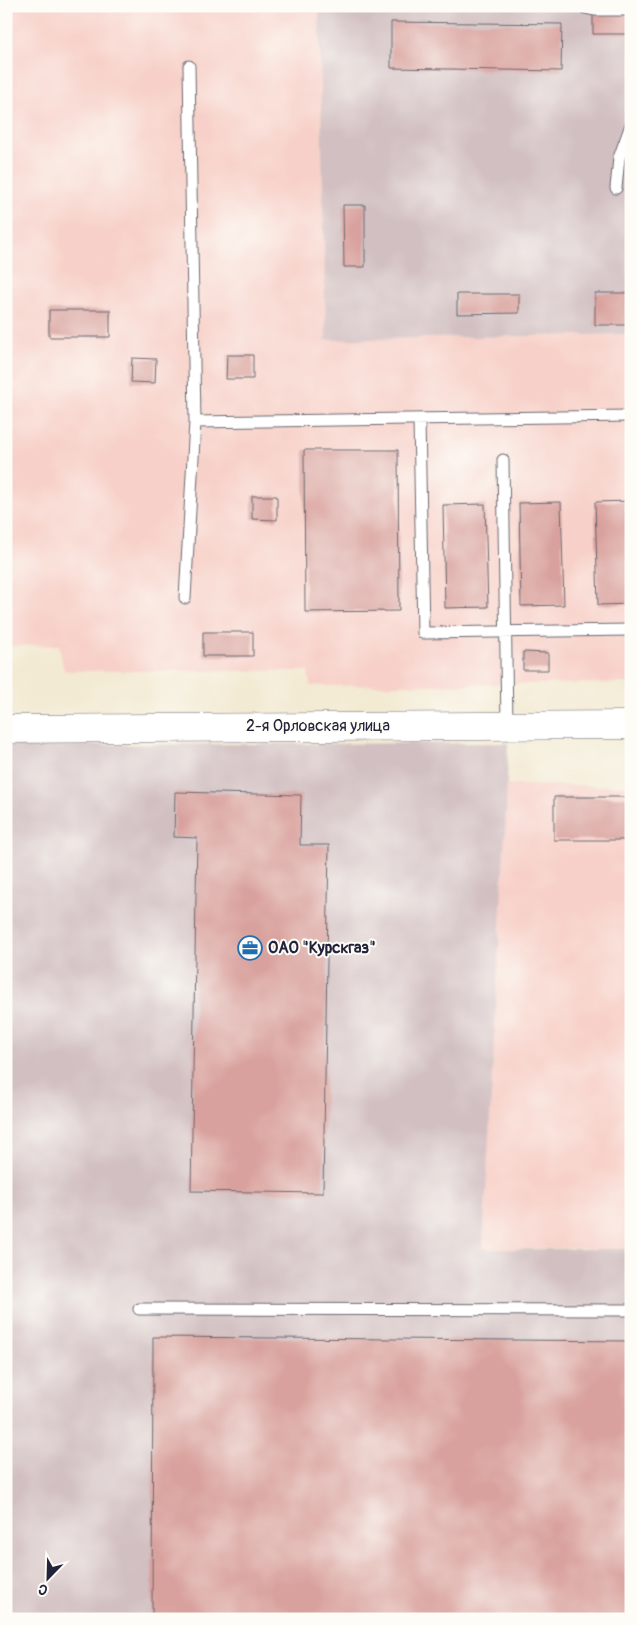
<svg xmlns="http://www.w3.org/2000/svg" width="637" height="1625" font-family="Pangolin,sans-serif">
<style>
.built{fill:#f7d1c9}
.industrial{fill:#d2bfc1}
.building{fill:#d9a19d}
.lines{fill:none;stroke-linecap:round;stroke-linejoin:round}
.service-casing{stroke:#6b6870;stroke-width:13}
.tertiary-casing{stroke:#6b6870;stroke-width:29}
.service{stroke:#fff;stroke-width:11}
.tertiary{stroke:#fff;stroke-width:28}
.labels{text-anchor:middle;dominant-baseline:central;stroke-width:4;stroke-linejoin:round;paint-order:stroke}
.street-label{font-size:16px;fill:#22223b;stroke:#fdfcf7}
.poi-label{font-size:16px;font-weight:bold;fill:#22223b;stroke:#fdfcf7;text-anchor:start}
</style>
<rect width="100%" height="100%" fill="#fdfcf7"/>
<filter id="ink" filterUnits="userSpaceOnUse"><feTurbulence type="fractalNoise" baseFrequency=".02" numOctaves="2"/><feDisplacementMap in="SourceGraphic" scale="10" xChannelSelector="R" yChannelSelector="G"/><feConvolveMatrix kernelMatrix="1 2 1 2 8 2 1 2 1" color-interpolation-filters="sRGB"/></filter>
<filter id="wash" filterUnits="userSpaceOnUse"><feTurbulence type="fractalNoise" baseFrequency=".0096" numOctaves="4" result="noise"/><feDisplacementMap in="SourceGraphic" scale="20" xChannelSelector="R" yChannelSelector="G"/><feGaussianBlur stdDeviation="1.12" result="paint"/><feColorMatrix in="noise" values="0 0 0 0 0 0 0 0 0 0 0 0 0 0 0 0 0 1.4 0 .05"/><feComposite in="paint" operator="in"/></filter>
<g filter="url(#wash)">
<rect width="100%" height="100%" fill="#f3ead3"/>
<path class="built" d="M6 6H319L326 340 631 334V683L310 686 308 671H64L59 645 6 646V327L12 326 6 234Z
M507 785 631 786V1249L563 1248 482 1249Z"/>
<path class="industrial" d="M319 6H631V334L326 340Z
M6 234 12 327H6Z
M508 743 506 812 483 1249H631V1619H6V745Z"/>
<g id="blocks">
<path class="building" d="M593 12H631V34H593Z
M391 22 562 24 561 71 391 68Z
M343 205H365V267H344Z
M595 293H631V325H595Z
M457 294H519V313L457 314Z
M49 310H110V337H49Z
M227 355H253V379H226Z
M132 358 156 359 155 383 131 382Z
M304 450H398L399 611 305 612Z
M252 496H277V520L252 519Z
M631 501V604L598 605 595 502Z
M561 502 564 605 521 606 519 503Z
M485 504 488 607 445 608 443 505Z
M203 632H253V656H203Z
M523 652 548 653V670H523Z
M175 792 301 795 300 845H329L323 1193 191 1191 197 838 174 837Z
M554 797H631V840H554Z
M153 1337 631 1341V1619H152Z"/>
</g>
</g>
<g filter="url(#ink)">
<use href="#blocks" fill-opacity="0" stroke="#6b6870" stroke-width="1"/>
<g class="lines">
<g class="service-casing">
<path id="service" d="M576 6 594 10H631
M616 188 619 158 631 125
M419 419 423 633 631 630
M195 422 631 416
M503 460 507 724
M185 598 195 422 189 66
M139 1309 631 1310"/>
</g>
<g class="tertiary-casing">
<path id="tertiary" d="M6 729 631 725"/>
</g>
<use href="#service" class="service"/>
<use href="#tertiary" class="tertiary"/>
</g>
</g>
<defs>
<g id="office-ring" transform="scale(1.25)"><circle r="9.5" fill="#fdfcf7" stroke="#1f6fb2" stroke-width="1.5"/><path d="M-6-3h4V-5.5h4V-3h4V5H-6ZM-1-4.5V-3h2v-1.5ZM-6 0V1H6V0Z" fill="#1f6fb2"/></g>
</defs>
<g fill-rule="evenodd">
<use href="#office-ring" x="250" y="948"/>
</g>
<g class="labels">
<g class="street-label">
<text x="318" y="726">2-я Орловская улица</text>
</g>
<g class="poi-label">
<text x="268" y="948">ОАО "Курскгаз"</text>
</g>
</g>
<rect width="637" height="1625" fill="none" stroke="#fdfcf7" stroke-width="25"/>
<g transform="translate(48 1578) rotate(203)" stroke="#fdfcf7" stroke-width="4" paint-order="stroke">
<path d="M0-4L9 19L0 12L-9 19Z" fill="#22223b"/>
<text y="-8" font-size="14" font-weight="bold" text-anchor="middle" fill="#22223b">С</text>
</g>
</svg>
